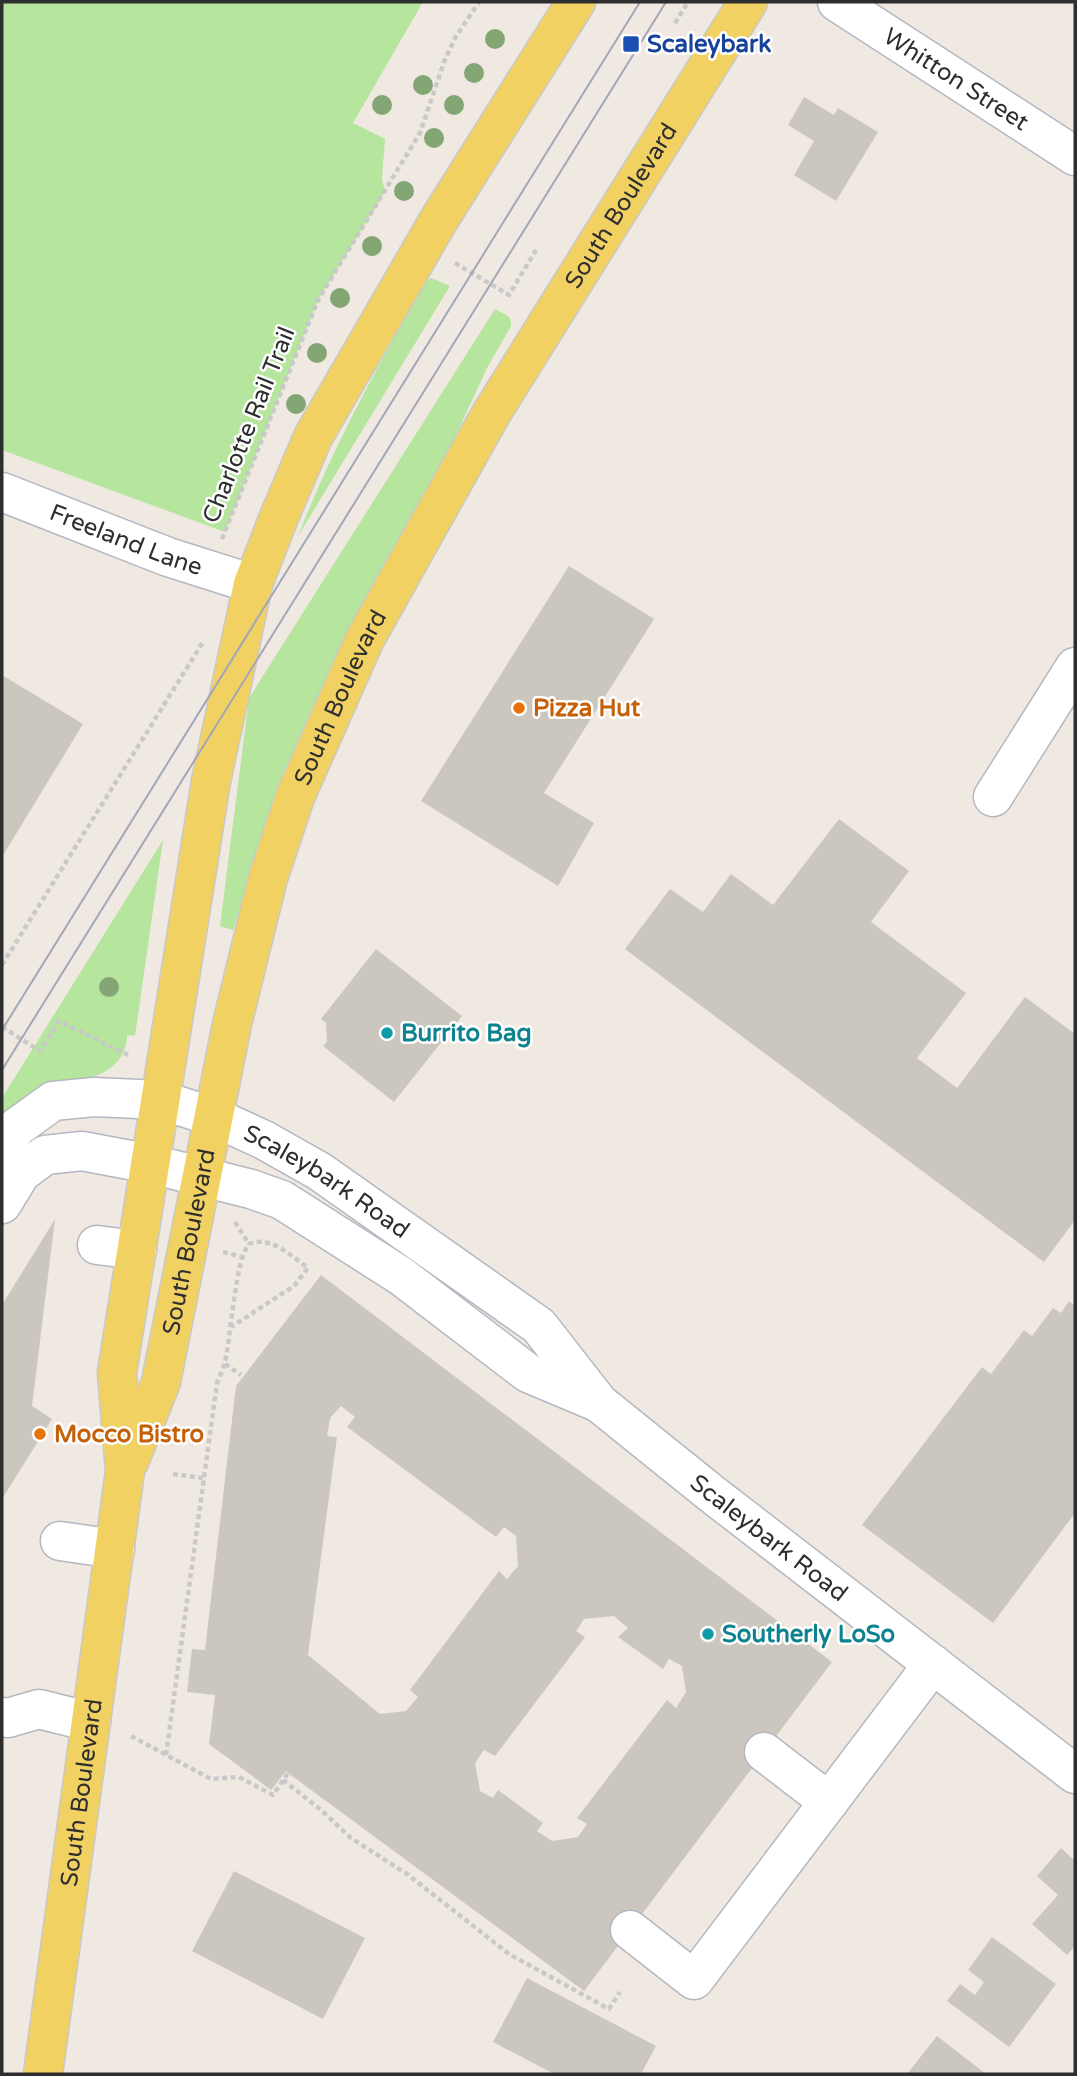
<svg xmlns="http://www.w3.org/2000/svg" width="1077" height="2076" font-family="'Varela Round',sans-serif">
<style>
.green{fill:#b6e59e}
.building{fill:#cbc7bf;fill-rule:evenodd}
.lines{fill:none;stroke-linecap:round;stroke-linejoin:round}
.minor-casing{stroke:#b4b7c1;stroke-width:41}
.major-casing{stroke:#c9c9c9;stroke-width:41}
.path{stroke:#c9c9c9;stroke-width:4.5;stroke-dasharray:5 3.5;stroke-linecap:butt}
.minor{stroke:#fff;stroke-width:38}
.major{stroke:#f2d163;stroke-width:38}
.tram{stroke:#a3a6b8;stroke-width:2}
.tree{fill:#84a574}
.transit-dot{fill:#1a4fb4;stroke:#fff;stroke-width:2.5}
.food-dot{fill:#e8710a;stroke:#fff;stroke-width:2.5}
.culture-dot{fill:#0f9aa8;stroke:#fff;stroke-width:2.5}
.labels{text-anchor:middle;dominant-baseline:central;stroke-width:5;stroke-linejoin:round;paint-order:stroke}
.transit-label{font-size:24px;font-weight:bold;fill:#164399;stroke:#fff;text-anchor:start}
.street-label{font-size:24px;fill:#2e2e2e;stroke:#fff}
.food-label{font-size:24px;font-weight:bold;fill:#c56008;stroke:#fff;text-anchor:start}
.culture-label{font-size:24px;font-weight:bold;fill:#0d838f;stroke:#fff;text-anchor:start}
</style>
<rect width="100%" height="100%" fill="#efe9e1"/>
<path class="green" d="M2 2H423L353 123 385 139 382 179 385 192 318 300 225 532 2 450Z
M431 278 450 286 298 536C333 447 378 365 425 282Z
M495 309C504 314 512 315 511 326L487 368 438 474 375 583 325 680 283 774 233 930 220 926 249 698Z
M163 840 135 1036 127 1035C127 1056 113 1070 93 1077V1088L2 1136V1098Z"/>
<path class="building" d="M804 97 834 115 838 108 878 132 836 201 794 175 814 141 788 125Z
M569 566 654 619 544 793 594 823 558 886 421 801Z
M2 675 83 724 2 857Z
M839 819 909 871 871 922 966 993 917 1058 957 1088 1025 997 1075 1034V1220L1044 1262 625 949 670 889 703 912 731 874 773 905Z
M376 949 462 1016 394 1102 323 1046 327 1042 326 1023 321 1019Z
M55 1219 32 1406 52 1419 2 1499V1305Z
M321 1275 832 1662 584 1991 288 1773 286 1771 271 1790 209 1744 215 1695 187 1692 192 1649 205 1650 236 1386ZM341 1406 355 1417 347 1427 496 1537 504 1527 516 1536 518 1566 507 1579 499 1571 410 1690 418 1697 406 1711 380 1714 308 1655 337 1437 327 1436 330 1418ZM614 1616 628 1628 618 1637 663 1669 669 1659 682 1666 686 1692 676 1708 667 1700 577 1818 587 1824 578 1837 552 1841 537 1831 543 1823 498 1790 493 1798 480 1791 475 1763 484 1750 495 1756 585 1637 576 1631 584 1619Z
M1069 1301 1075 1306V1513L993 1623 862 1525 982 1367 991 1374 1024 1330 1032 1336 1053 1308 1061 1313Z
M1061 1848 1075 1861V1946L1067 1955 1032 1924 1058 1895 1037 1876Z
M234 1871 365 1938 323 2019 192 1951Z
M992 1937 1056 1984 1009 2047 947 2001 960 1984 975 1995 984 1982 968 1970Z
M527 1978 656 2046 641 2074H554L493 2042Z
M937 2036 986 2074H907Z"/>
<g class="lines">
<g class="minor-casing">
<g id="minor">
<path id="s1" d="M837 2 1075 156"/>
<path id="s2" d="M2 492 168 557 253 584"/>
<path d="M993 797 1075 667"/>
<path id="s3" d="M2 1148 17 1127 53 1101 94 1097 161 1100 214 1117 264 1140 319 1171 539 1326 599 1403 712 1494 1075 1774"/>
<path d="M2 1204 21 1173 45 1155 82 1151 151 1164 251 1189 282 1200 401 1276 528 1373 597 1402"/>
<path d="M97 1245 137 1250"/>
<path d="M60 1541 115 1549"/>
<path d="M2 1717 8 1718 39 1709 91 1722"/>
<path d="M764 1752 829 1802"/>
<path d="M630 1930 694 1980 933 1664"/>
</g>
</g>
<g class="major-casing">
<g id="major">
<path id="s4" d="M129 1462 161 1382 232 1024 268 878 295 797 365 639 491 414 748 2"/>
<path id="s5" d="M43 2074 125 1471 117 1373 211 781 253 584 279 517 313 437 440 218 576 2"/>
</g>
</g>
<path class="path" d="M675 23 688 2
M455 263 509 295 536 250
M222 539 318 300 420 133 444 62 455 38 479 2
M2 965 203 642
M2 1027 40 1051 59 1021 128 1055
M235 1222 249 1244
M223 1252 242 1257
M225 1364 241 1375
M173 1474 203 1478
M131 1736 211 1779 239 1777 273 1795 288 1773
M166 1755 217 1383C220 1376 223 1369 225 1362 231 1337 235 1260 249 1244 271 1235 291 1256 308 1268L294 1286 231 1327
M283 1780 321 1810 351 1838 407 1874 509 1954 609 2009 620 1992"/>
<use href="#minor" class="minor"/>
<use href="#major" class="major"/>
<path class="tram" d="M2 1030 640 2
M2 1070 666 2"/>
</g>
<g class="tree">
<circle cx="495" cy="39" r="10"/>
<circle cx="474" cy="73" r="10"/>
<circle cx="423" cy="85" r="10"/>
<circle cx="382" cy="105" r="10"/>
<circle cx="454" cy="105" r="10"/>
<circle cx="434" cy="138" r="10"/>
<circle cx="404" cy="191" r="10"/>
<circle cx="372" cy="246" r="10"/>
<circle cx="340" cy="298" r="10"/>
<circle cx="317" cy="353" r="10"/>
<circle cx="296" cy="404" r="10"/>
<circle cx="109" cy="987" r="10"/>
</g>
<rect class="transit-dot" x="622" y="35" width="18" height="18" rx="3.5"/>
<g class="food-dot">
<circle cx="519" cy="708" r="7"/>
<circle cx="40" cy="1434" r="7"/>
</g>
<g class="culture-dot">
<circle cx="387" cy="1033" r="7"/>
<circle cx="708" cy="1634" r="7"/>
</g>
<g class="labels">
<g class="transit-label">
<text x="647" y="44">Scaleybark</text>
</g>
<g class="street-label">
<text stroke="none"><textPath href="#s1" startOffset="142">Whitton Street</textPath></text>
<text stroke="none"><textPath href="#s4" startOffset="1363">South Boulevard</textPath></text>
<text transform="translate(249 425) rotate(-68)">Charlotte Rail Trail</text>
<text stroke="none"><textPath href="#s2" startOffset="133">Freeland Lane</textPath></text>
<text stroke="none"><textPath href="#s4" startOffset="796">South Boulevard</textPath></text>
<text stroke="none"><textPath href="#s3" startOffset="364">Scaleybark Road</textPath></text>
<text stroke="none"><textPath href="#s4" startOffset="229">South Boulevard</textPath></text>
<text stroke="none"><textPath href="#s3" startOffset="936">Scaleybark Road</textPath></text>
<text stroke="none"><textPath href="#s5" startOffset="284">South Boulevard</textPath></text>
</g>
<g class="food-label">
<text x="533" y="708">Pizza Hut</text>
<text x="54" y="1434">Mocco Bistro</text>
</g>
<g class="culture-label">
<text x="401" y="1033">Burrito Bag</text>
<text x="722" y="1634">Southerly LoSo</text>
</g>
</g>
<rect width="1077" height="2076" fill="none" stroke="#2e2e2e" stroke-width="7"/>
</svg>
